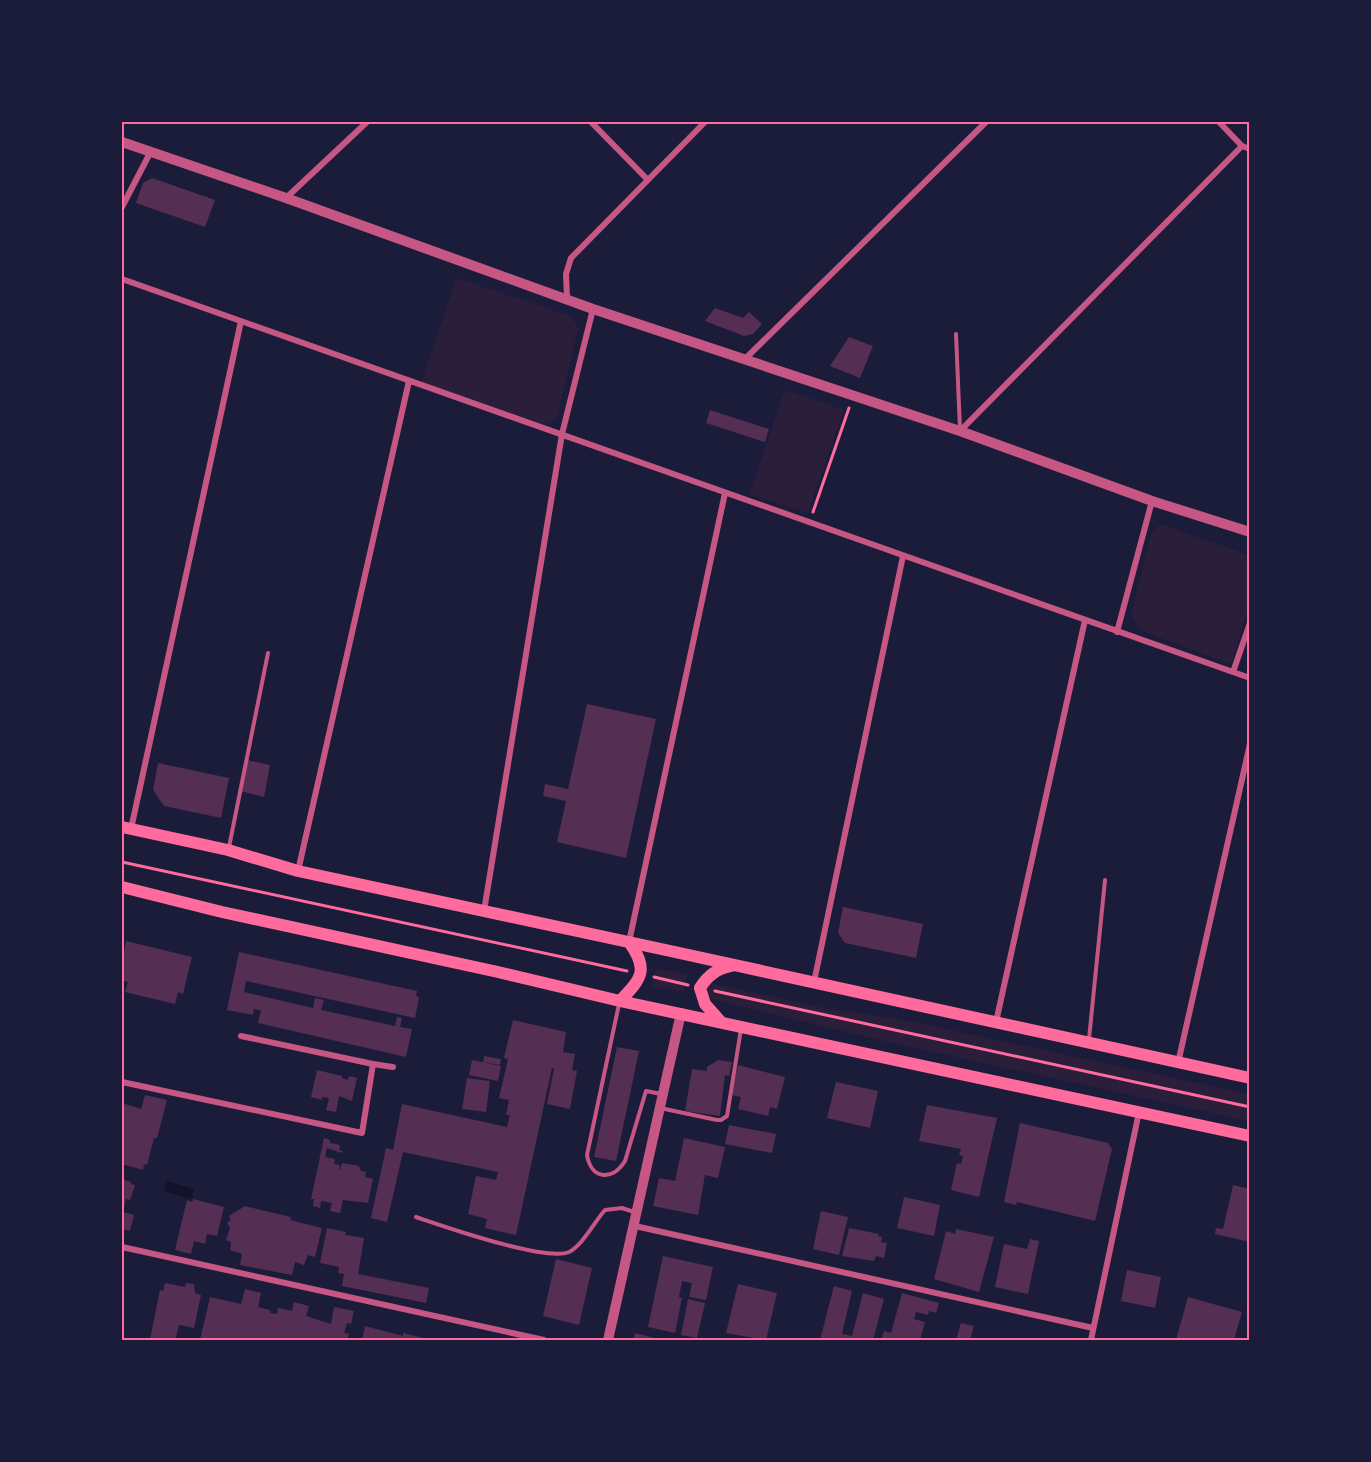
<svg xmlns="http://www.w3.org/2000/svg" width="1371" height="1462" font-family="Rubik,sans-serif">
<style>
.green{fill:#2a1e3b}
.water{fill:#12122b}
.building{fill:#542f53}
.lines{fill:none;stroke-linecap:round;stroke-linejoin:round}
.path{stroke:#ff6b9d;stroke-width:3}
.service{stroke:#c65784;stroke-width:4}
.minor{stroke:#c65784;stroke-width:6}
.tertiary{stroke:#c65784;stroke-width:10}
.primary{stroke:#ff6b9d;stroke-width:12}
.neatline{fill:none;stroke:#ff6b9d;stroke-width:2}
</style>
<rect width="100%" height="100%" fill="#1b1b3a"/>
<path class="green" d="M456 278 570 316 576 323 578 330 557 417 551 423 543 424 421 382Z
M785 390 844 410 808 513 749 494Z
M1161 524 1249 555V607L1231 664 1139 630 1131 615 1152 531Z
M656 968 687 974 684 992 652 986Z
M710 983 834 1010 900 1019 1249 1094V1121L888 1042 711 999 706 992Z"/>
<path class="water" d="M166 1181 194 1189 191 1199 164 1191Z"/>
<path class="building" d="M152 178 215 200 205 227 136 203 143 183Z
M715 308 743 318 749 312 762 324 753 334 744 336 705 321Z
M849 337 873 346 860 378 830 366Z
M710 410 769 429 765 442 706 423Z
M587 704 656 719 626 858 557 842 566 801 543 796 545 784 568 789Z
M247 760 270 765 264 797 240 791Z
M158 763 229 778 221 818 164 806 153 790Z
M843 907 923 924 916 958 845 943 838 933Z
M126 941 192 957 183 994 178 992 175 1004 125 992 128 982 122 980V962Z
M239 952 417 991 416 996 419 997 415 1018 246 981 244 992 313 1008 315 998 324 1000 321 1010 395 1026 397 1017 402 1018 400 1027 412 1029 406 1057 258 1023 261 1010 254 1009 253 1015 227 1010Z
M513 1020 566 1032 563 1052 575 1054 572 1070 577 1071 570 1109 547 1104 554 1069 552 1068 516 1235 485 1228 487 1219 468 1214 476 1176 496 1180 498 1172 403 1152 387 1222 371 1218 386 1148 393 1150 402 1104 507 1127 510 1115H506L509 1100 499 1098 508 1059 504 1058Z
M617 1047 639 1051 616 1161 594 1157Z
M484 1056 501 1059 500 1065 483 1062Z
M472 1060 501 1066 498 1081 469 1075Z
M718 1060 732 1062 729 1076 725 1075 720 1116 685 1111 692 1069 707 1071V1067Z
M738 1065 785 1077 777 1109 770 1107 768 1116 738 1109 741 1097 731 1095Z
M317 1070 342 1076V1078L348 1080 349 1076 357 1078 352 1101 339 1096 336 1112 326 1110 329 1098 322 1097V1100L311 1097Z
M467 1078 490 1081 486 1112 462 1109Z
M836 1082 878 1091 870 1128 827 1118Z
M145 1095 167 1100 157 1138H154L147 1165 144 1164 143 1170 122 1164V1103L141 1109Z
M927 1105 997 1118 979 1197 951 1190 957 1163 961 1164 963 1156 959 1155 961 1149 919 1141Z
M1020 1123 1108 1143 1112 1149 1095 1221 1017 1202 1016 1205 1004 1202Z
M729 1125 776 1134 772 1153 725 1144Z
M324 1138 330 1140V1143L340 1145 339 1150 343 1151 342 1153 327 1148 325 1157 335 1159 334 1164 340 1165 339 1170H340L342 1163 359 1166 361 1171 366 1172 365 1177 373 1179 368 1203 343 1200 340 1213 330 1211 332 1203 321 1201 320 1208 313 1206 314 1199H311Z
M684 1138 725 1147 718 1178 705 1175 698 1215 653 1206 659 1178 675 1181Z
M122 1179 131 1182V1184L135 1185 130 1200 126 1199 123 1212 134 1215 130 1231 122 1229Z
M1233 1185 1250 1189V1242L1215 1234 1216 1228 1223 1229Z
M904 1197 940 1205 934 1236 897 1228Z
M193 1199 224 1207 217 1236 207 1234 205 1244 194 1241 191 1254 175 1250 187 1200 192 1202Z
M245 1206 291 1217 290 1220 322 1228 315 1257 308 1255 304 1265 295 1262 292 1275 240 1265 242 1254 230 1250 231 1242 226 1240 230 1228 227 1223 231 1220 229 1216Z
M821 1211 848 1217 839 1255 813 1249Z
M327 1228 346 1232 345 1235 364 1238 358 1274 429 1288 426 1303 342 1286 344 1274 338 1273 339 1267 320 1263Z
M849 1228 879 1234 878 1236 882 1237 881 1242 887 1243 884 1258 876 1256 874 1261 842 1256Z
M956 1229 994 1237 979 1292 934 1279 946 1231 955 1234Z
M1030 1239 1039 1241 1028 1294 995 1287 1004 1244 1027 1249Z
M663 1256 713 1267 706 1300 689 1297 692 1283 682 1281 679 1297 682 1298 675 1333 648 1327Z
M556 1259 592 1268 579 1325 543 1316Z
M1127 1270 1161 1277 1155 1308 1121 1301Z
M165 1283 185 1287 186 1283 194 1284 195 1293 201 1295 194 1328 179 1325 175 1340 150 1339 160 1290 163 1291Z
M738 1284 777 1293 766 1340 726 1333Z
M834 1286 852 1291 842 1334 852 1336 863 1293 884 1299 873 1340H820Z
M245 1289 261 1293 258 1307 270 1310V1313L277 1314 278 1308 292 1311 294 1302 309 1306 306 1316 331 1324 334 1307 354 1311 351 1324 347 1323 344 1333 349 1334 347 1340H200L210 1297 241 1304Z
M902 1293 939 1303 936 1313 929 1311 928 1315 916 1312 914 1319 925 1322 920 1340H881L884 1331 891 1333Z
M1188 1297 1242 1312 1234 1340H1176Z
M688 1299 705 1303 697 1338 681 1335Z
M961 1323 974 1326 970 1340H956Z
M365 1326 403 1336V1333L420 1337V1340H362Z
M635 1333 662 1340H633Z"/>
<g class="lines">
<path class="path" d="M813 512 849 408
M122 862 627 971
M654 977 688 985
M715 991 1250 1107"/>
<path class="service" d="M956 334 960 430
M229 847 268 653
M619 1004 587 1155C591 1179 612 1182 625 1161L646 1091 661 1094
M1089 1039 1105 880
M660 1108 717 1120H721L727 1116 741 1029
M416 1217C443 1226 545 1262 569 1252 582 1246 595 1221 605 1210L622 1208 634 1212"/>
<path class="minor" d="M591 122 647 179
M1219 122 1242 146 1250 149
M286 198 367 122
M122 207 150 153
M122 279 1250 678
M567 298 566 274 571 258 705 122
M745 359 986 122
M960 431 1242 146
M1117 632 1152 501
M1233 672 1250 623
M131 829 241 321
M298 871 409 381
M484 911 562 434 593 309
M629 942 725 493
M814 982 903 556
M996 1022 1085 620
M1178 1063 1250 744
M373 1064 393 1067
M122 1082 362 1133 373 1064 241 1036
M635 1226 1093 1328
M122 1247 544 1340
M1091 1340 1139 1112"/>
<path class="tertiary" d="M122 142 286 198 593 309 960 431 1152 501 1250 532
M608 1340 681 1013"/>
<path class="primary" d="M122 827 228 850 298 871 675 952 1250 1078
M122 887 222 912 498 972 620 1001 1250 1136
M620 1001C642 978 649 970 629 942
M721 1022 705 1004 700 988C708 975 717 969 731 966"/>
</g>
<rect width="1371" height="1462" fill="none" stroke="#1b1b3a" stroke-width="246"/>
<rect x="123" y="123" width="1125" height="1216" class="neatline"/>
</svg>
